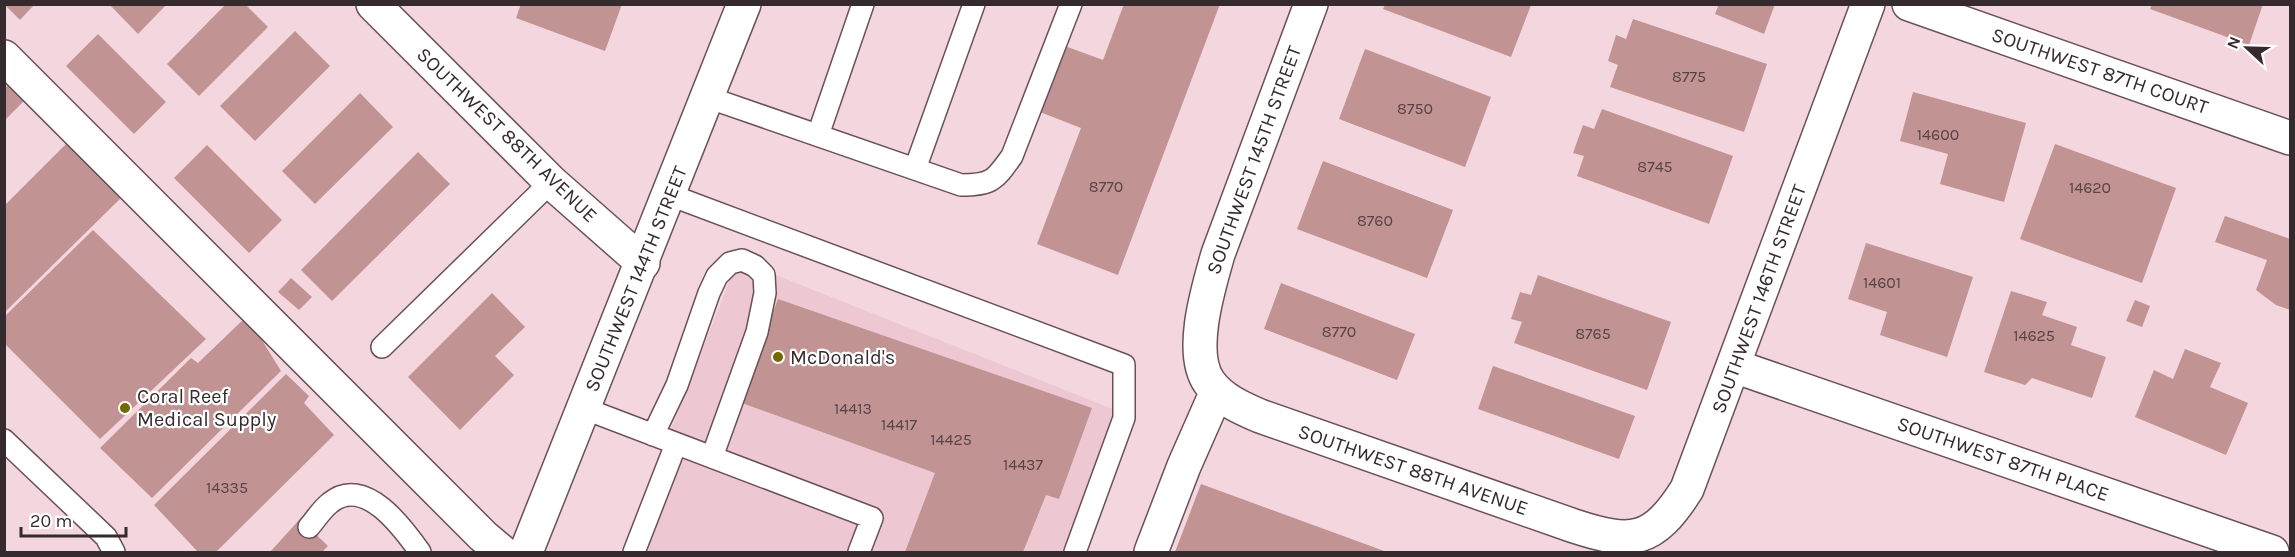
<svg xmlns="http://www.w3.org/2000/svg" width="2295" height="557" font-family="Karla,sans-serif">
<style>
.built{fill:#edc8d2}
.building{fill:#c29393}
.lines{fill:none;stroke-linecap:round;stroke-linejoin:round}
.service-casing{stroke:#6a5158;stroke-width:24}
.minor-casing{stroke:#6a5158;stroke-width:36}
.tertiary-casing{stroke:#6a5158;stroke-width:36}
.service{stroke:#fff;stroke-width:21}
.minor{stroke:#fff;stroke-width:33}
.tertiary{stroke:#fff;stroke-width:33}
.poi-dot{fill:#726900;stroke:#fff;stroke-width:2}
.labels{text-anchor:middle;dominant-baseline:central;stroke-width:4.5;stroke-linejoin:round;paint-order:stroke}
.number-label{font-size:16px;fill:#584446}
.street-label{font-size:20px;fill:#352a2d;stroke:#fff}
.poi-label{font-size:20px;fill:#352a2d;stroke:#fff;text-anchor:start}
</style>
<rect width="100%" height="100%" fill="#f3d6de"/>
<path class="built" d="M738 260 1133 417 1082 552H622Z"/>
<path class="building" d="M4 4H35L20 20Z
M109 4H167L138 34Z
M226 4H245L268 27 199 96 167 64Z
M521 4H622L605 51 516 18Z
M1124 4H1220L1118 275 1037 244 1081 128 1040 112 1065 46 1103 60Z
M1719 4H1775L1764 34 1715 14Z
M2152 4H2263L2249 45 2150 9Z
M1385 5H1531L1511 57 1383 9Z
M1633 19 1767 64 1744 132 1610 87 1618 65 1608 61 1616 35 1626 39Z
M295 31 330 66 255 141 220 106Z
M98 34 166 102 134 134 66 66Z
M1365 49 1491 97 1465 167 1339 119Z
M10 83 26 99 4 121V89Z
M1913 92 2026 123 2004 202 1940 184 1948 154 1900 141Z
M360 93 393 127 315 204 282 171Z
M1602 109 1733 156 1709 224 1577 176 1584 156 1573 153 1583 125 1594 129Z
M71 139 126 193 4 313V206Z
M2055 144 2176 188 2142 283 2020 239Z
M207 145 282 220 249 253 174 178Z
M418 152 450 184 332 301 301 270Z
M1323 161 1453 210 1427 278 1297 229Z
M2225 216 2290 239V310L2276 305 2256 290 2267 260 2215 242Z
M93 230 206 339 100 439 4 343V317Z
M1866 243 1973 277 1947 357 1880 335 1887 312 1848 299Z
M1538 275 1671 322 1647 390 1514 343 1522 322 1511 319 1520 292 1531 295Z
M291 278 312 297 299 310 278 292Z
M1281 283 1415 334 1397 380 1264 329Z
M2011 291 2047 302 2042 315 2077 327 2071 345 2106 357 2092 398 2032 378 2025 385 1984 372Z
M492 293 525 327 495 356 514 375 460 430 408 377Z
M778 299 1092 408 1059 499 1046 495 1023 552H905L935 473 739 402Z
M2135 300 2150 306 2142 327 2126 321Z
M247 316 281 371 152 498 100 448 191 358 198 363Z
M2185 349 2221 363 2210 387 2248 403 2226 455 2135 417 2154 370 2173 379Z
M1493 366 1635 416 1619 459 1478 409Z
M286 374 309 396 304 403 334 435 216 552H198L154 505Z
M1201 484 1387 552H1175Z
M300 519 328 546 322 552H270Z"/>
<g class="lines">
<g class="service-casing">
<path id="service" d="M707 97 961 185C992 185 995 180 1012 156L1071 4
M818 135 863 4
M915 169 974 4
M670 195 1124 365V418L1075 552
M382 347 551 182
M583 408 872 518 859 552
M653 435 677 385 709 293 717 276 730 263 742 260 755 266 764 275 765 293 757 332 712 457
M4 440 106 537 114 552
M309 527C316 519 322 509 330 503 364 474 403 528 420 552
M634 552 676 444"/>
</g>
<g class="minor-casing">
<path id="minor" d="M373 4 551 182 643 263
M1311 4 1218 254C1209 286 1188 352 1209 382 1221 399 1241 408 1260 416L1574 526C1632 545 1653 543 1687 489L1868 4
M1909 4 2290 138
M4 57 483 536 502 552
M1734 366 2272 552
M1151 552 1184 466 1217 391"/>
</g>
<g class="tertiary-casing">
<path id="tertiary" d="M526 552 744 4"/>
</g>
<use href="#service" class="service"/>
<use href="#minor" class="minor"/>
<use href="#tertiary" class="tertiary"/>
</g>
<g class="poi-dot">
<circle cx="778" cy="357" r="6"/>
<circle cx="125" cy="408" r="6"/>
</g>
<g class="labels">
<g class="number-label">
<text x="1689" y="76">8775</text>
<text x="1415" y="108">8750</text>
<text x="1938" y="134">14600</text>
<text x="1655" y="166">8745</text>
<text x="1106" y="186">8770</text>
<text x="2090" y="187">14620</text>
<text x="1375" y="220">8760</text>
<text x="1882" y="282">14601</text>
<text x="1339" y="331">8770</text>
<text x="1593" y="333">8765</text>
<text x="2034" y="335">14625</text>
<text x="853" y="408">14413</text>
<text x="899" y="424">14417</text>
<text x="951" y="439">14425</text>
<text x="1023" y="464">14437</text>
<text x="227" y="487">14335</text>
</g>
<g class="street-label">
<text transform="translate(2100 71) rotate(19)">SOUTHWEST 87TH COURT</text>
<text transform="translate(507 135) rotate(44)">SOUTHWEST 88TH AVENUE</text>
<text transform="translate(1254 160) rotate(-70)">SOUTHWEST 145TH STREET</text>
<text transform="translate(636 279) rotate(-68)">SOUTHWEST 144TH STREET</text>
<text transform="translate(1759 299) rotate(-70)">SOUTHWEST 146TH STREET</text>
<text transform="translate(2003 459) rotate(19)">SOUTHWEST 87TH PLACE</text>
<text transform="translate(1413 470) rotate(19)">SOUTHWEST 88TH AVENUE</text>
</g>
<g class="poi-label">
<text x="790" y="357">McDonald's</text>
<text x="137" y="396">Coral Reef<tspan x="137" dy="23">Medical Supply</tspan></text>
</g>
</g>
<rect width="2295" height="557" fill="none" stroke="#352a2d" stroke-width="12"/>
<g transform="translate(2247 48) rotate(292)" stroke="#ffffff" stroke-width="4.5" paint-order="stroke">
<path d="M0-4.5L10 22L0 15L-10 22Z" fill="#352a2d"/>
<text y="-9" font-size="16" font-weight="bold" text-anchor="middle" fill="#352a2d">N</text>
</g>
<path d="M21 527v9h105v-9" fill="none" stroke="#352a2d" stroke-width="3"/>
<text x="30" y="527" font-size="18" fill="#352a2d" stroke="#ffffff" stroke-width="4.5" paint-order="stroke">20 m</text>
</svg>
